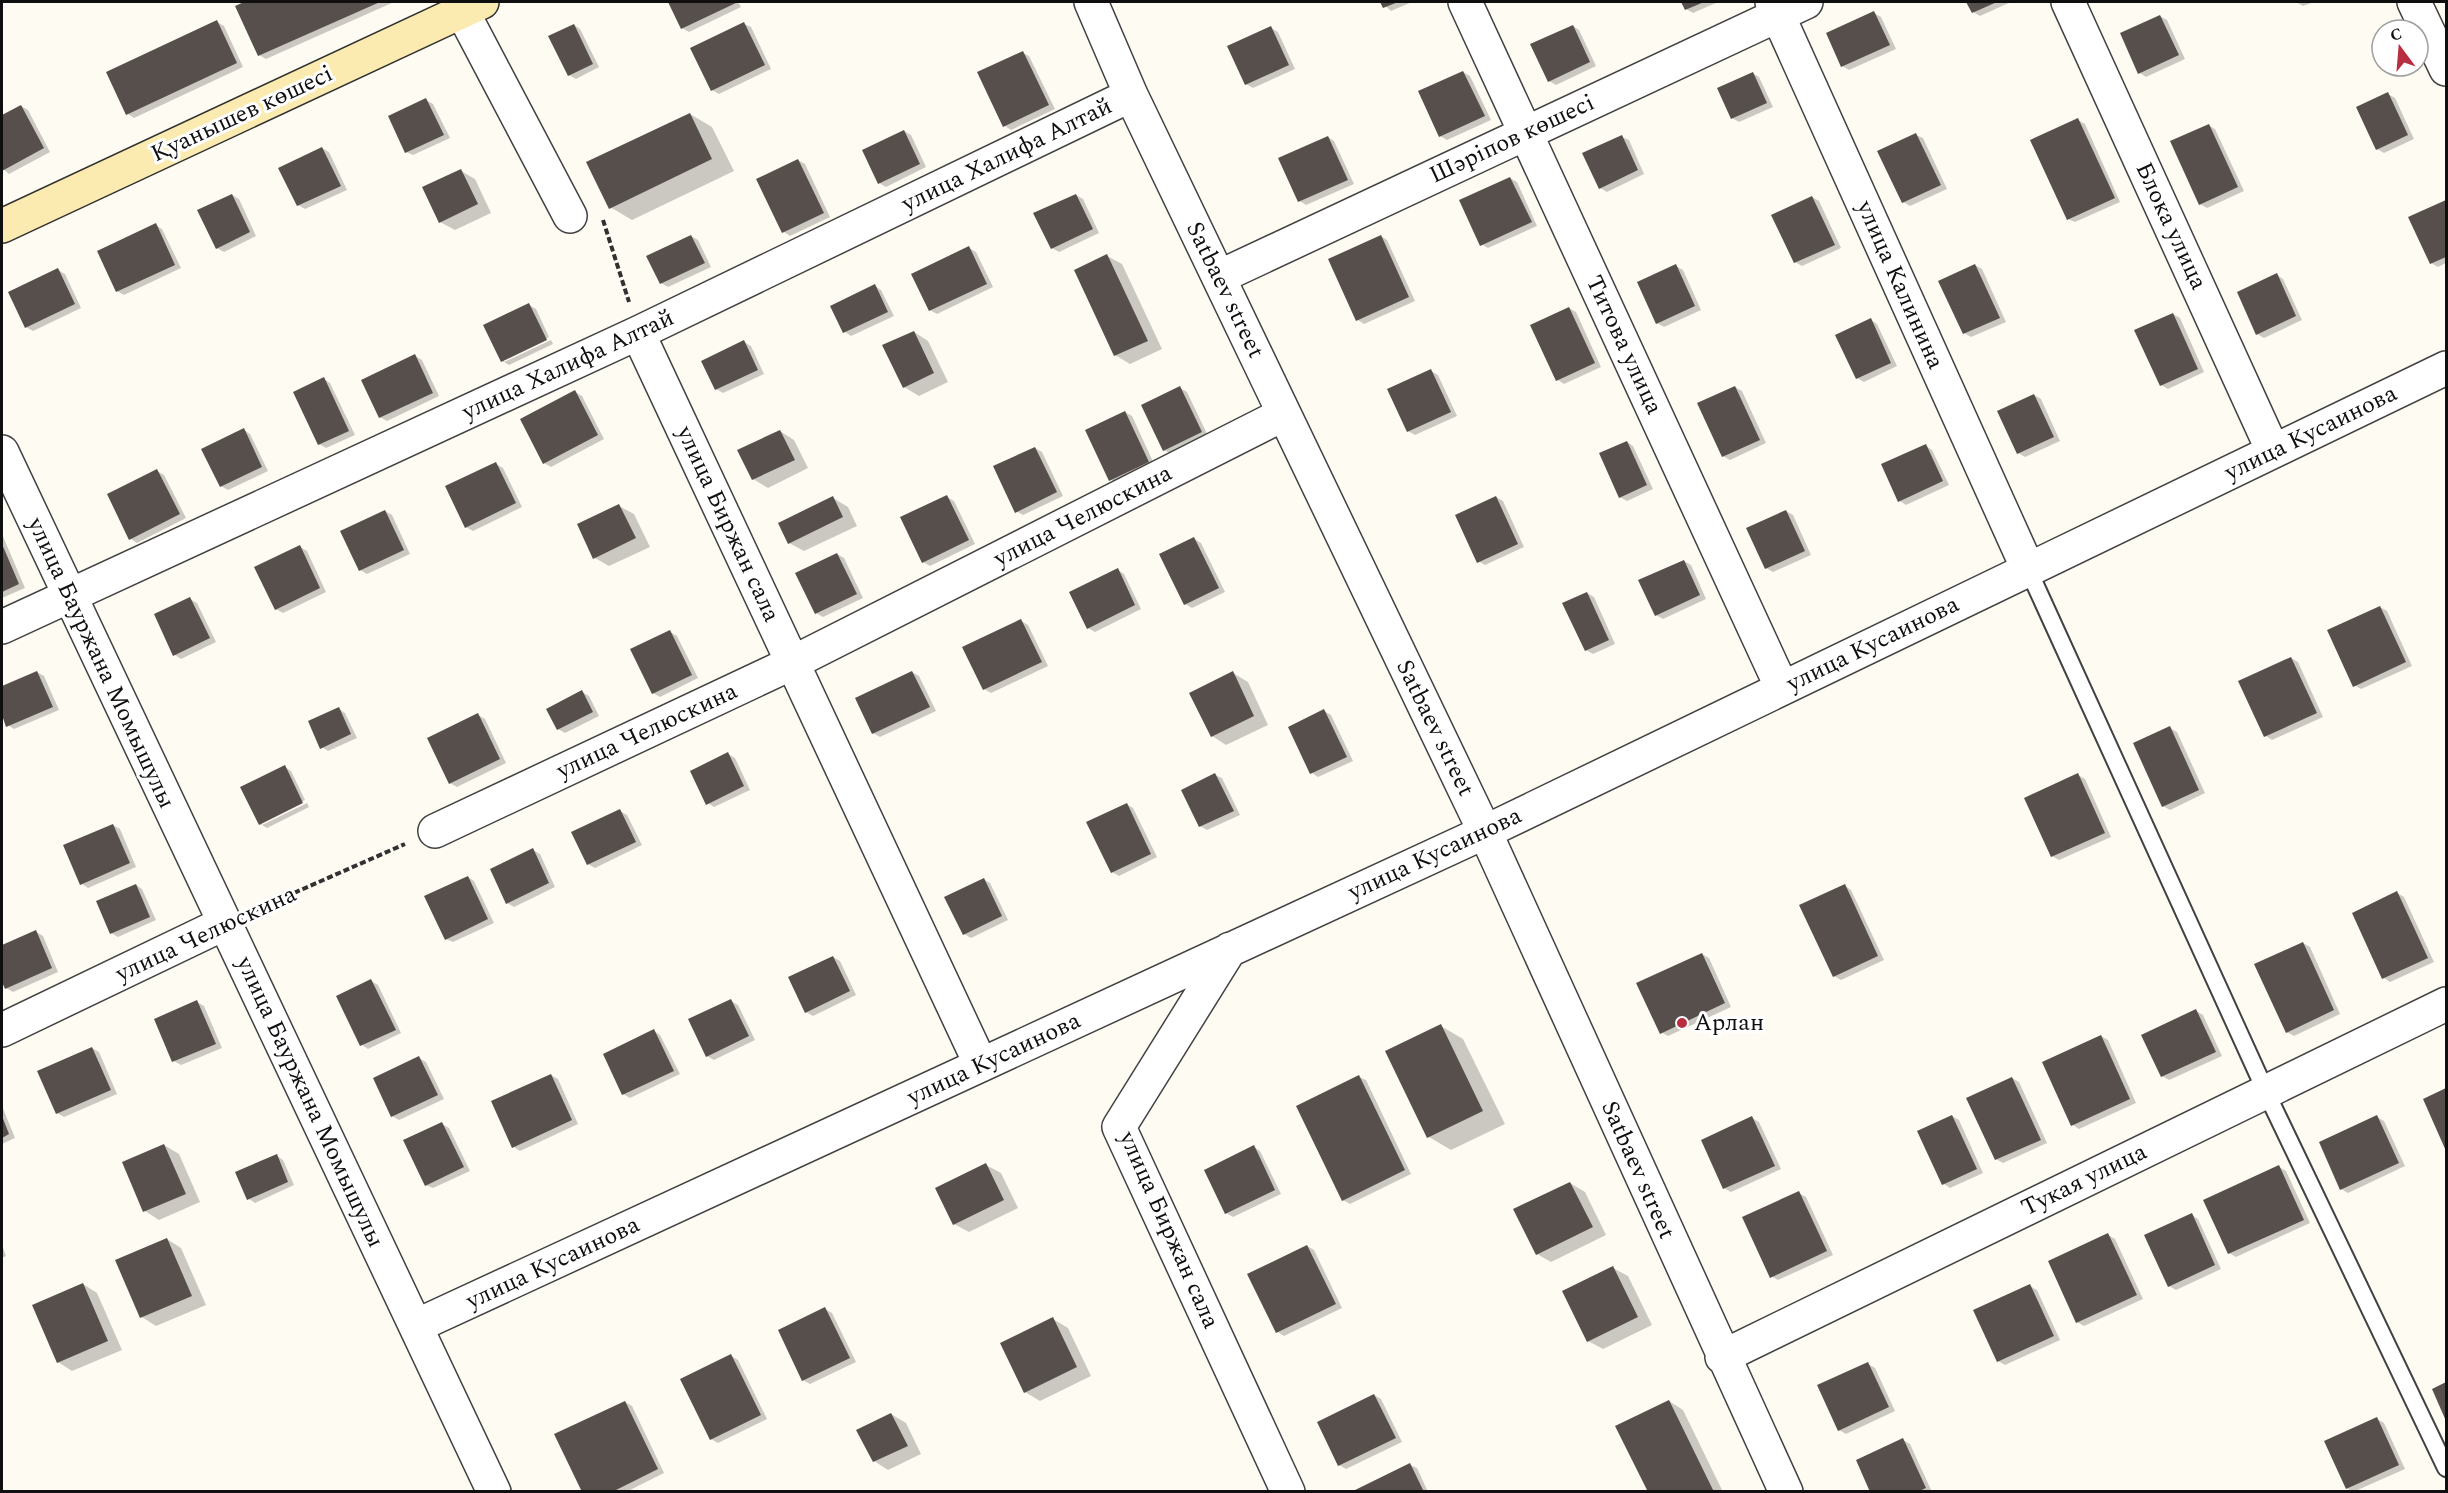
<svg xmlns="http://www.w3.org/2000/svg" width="2448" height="1493" font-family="Spectral,serif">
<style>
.shadow{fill:#0003}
.building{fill:#574f4c}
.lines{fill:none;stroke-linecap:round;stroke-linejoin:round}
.lane-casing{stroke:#424242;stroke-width:20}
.street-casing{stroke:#424242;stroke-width:36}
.secondary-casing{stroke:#313131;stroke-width:36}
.path{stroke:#313131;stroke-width:4;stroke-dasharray:6 3;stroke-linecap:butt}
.lane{stroke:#fff;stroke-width:16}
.street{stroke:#fff;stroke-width:33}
.secondary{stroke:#fbebb0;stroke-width:33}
.poi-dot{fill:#b92d41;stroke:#fff;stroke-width:2}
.labels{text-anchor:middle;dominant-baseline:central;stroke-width:6;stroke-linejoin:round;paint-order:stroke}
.street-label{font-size:24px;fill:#0f0f0f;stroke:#fff}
.poi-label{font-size:24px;fill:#0f0f0f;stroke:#fff;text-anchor:start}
</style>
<rect width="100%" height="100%" fill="#fefbf2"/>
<path class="shadow" d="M247 2H394L266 59 259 55 237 6Z
M670 2H738L741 7 689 32 682 28Z
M1381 2H1412L1391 11Z
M1683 2H1718L1693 13 1686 9Z
M1968 2H2011L1980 16 1973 12Z
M2296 2H2314L2303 6Z
M1874 13 1881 17 1896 49 1849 70 1842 66Z
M2160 16 2167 20 2185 59 2146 77 2140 73Z
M217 22 224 26 243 67 134 118 128 114Z
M744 24 751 27 771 69 719 94 712 90 692 48Z
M574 25 580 29 599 67 576 79 569 75Z
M1573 26 1579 30 1596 66 1556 85 1549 81Z
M1271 28 1278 32 1295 69 1253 88 1246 84Z
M1023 53 1029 56 1055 109 1011 130 1005 126Z
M1463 72 1470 76 1491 120 1447 140 1440 136Z
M1752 73 1759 77 1773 107 1739 122 1732 118Z
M2388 94 2395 98 2414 139 2384 153 2377 149Z
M426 100 433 104 450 138 413 155 406 152Z
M21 106 28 110 50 152 9 174 2 168V117Z
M690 114 712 127 734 171 632 220 610 207Z
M2078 120 2085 124 2120 202 2075 222 2068 219Z
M2208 125 2215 129 2244 191 2207 208 2200 204Z
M904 131 911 135 926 167 886 187 879 183Z
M1916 135 1923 138 1947 189 1910 206 1903 202Z
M1328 137 1334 141 1354 184 1306 205 1300 201Z
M1622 137 1629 140 1644 174 1607 192 1600 188Z
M322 148 329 152 347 190 305 209 298 205Z
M798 160 805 164 830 217 790 236 784 232Z
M461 171 475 179 491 213 455 230 440 222Z
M1510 178 1517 182 1537 226 1488 248 1481 244Z
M232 195 239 199 256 236 224 252 217 248Z
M1076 195 1083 199 1099 233 1059 252 1052 248Z
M1812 197 1819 201 1841 248 1802 266 1795 262Z
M2446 201V263L2438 267 2431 263 2410 218Z
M155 225 162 229 181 268 124 295 117 291Z
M691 236 698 240 711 267 668 287 661 283Z
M1381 236 1387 240 1415 301 1364 324 1358 320Z
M969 248 976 252 993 287 937 314 930 310Z
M1107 256 1122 264 1162 349 1130 364 1115 355Z
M1975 265 1982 269 2006 322 1971 337 1964 333Z
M1676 266 1683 270 1701 310 1664 327 1657 323Z
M58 270 65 274 81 308 33 331 26 327Z
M2277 275 2283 279 2302 320 2264 338 2257 334Z
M875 286 881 290 894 316 851 336 845 332Z
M529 305 536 309 549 337 504 359V362L502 361Z
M1569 308 1576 312 1601 367 1564 384 1558 380Z
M2173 314 2180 318 2204 372 2168 389 2161 385Z
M1871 320 1877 324 1897 366 1864 382 1857 378Z
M914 332 928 341 948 382 919 396 904 387Z
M551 340 553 344 509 365 504 362Z
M744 342 751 346 764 374 723 393 716 389Z
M415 356 422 360 439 396 387 421 380 417Z
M1431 371 1438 375 1457 416 1415 435 1408 431Z
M324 379 330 383 355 435 326 448 319 444 295 393Z
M1735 387 1742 391 1766 443 1730 460 1723 456Z
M1180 388 1187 392 1208 436 1171 454 1164 450Z
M575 392 582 396 604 439 551 467 544 463Z
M2034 395 2041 399 2060 441 2025 457 2018 453Z
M1125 412 1132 416 1155 466 1117 483 1111 480Z
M244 430 250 434 268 471 228 490 221 486Z
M780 431 794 440 808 468 768 488 753 479Z
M1627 442 1633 446 1653 489 1627 501 1620 497Z
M1926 446 1932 450 1949 485 1906 505 1900 501Z
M1035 448 1042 452 1063 496 1023 515 1016 511Z
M496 464 503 468 522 507 473 531 466 527Z
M157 471 164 475 186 518 137 543 131 539Z
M947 497 954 501 975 544 930 566 923 562Z
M1496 497 1503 501 1524 547 1485 565 1478 561Z
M833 498 848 507 857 526 804 551 789 543Z
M619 506 634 514 650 547 609 566 595 558Z
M385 511 392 515 410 554 367 574 360 570Z
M1786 511 1793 515 1811 555 1773 572 1766 568Z
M2 534 25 588 2 598Z
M1194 539 1201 543 1225 592 1192 608 1185 604Z
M300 547 307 551 326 592 283 613 276 609Z
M837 554 844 558 863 598 823 617 816 613Z
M1684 561 1691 565 1706 599 1663 619 1656 615Z
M1118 570 1124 574 1141 609 1095 632 1088 628Z
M1587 593 1594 597 1615 644 1593 654 1586 650Z
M190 599 197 603 216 642 181 659 175 655Z
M2380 607 2387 611 2412 666 2361 689 2354 685Z
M1021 621 1028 625 1048 666 991 693 984 689Z
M670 632 677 636 698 678 660 697 653 693Z
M2291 658 2298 662 2323 717 2272 740 2266 736Z
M37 672 44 676 59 710 14 729 8 725 2 711V687Z
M912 672 919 676 936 711 880 737 873 733Z
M1233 673 1248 682 1268 725 1226 745 1212 736Z
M582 692 589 696 599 716 565 733 558 729Z
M339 709 345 713 357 738 328 751 322 747Z
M1324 711 1331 715 1353 761 1318 777 1312 773Z
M478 715 485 719 506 763 457 787 450 783Z
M2170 728 2177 732 2205 793 2170 810 2163 806Z
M728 754 735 758 750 790 714 807 708 803Z
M285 767 291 771 305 800 262 821V825L260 824Z
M1215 775 1222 778 1240 815 1207 830 1200 826Z
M2078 775 2085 779 2111 837 2059 860 2052 856Z
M307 803 309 807 267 828 262 825Z
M1126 804 1133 808 1157 857 1119 876 1112 872Z
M620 811 627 815 642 845 595 868 588 864Z
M113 825 120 829 136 867 88 888 82 884Z
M533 850 540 854 555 887 514 907 507 903Z
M468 877 474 881 494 923 453 942 446 939Z
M983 879 990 883 1008 920 971 938 964 934Z
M136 885 142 889 156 920 118 937 111 933Z
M1845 886 1851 890 1884 960 1841 980 1834 976Z
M2397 893 2404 897 2434 962 2390 982 2384 978Z
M36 932 43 936 58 972 13 992 6 988 2 978V947Z
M2303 943 2310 947 2340 1014 2294 1036 2287 1032Z
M1702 954 1709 958 1731 1007 1668 1036 1661 1032Z
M833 957 840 961 856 995 813 1016 806 1012Z
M371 981 378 985 401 1033 368 1049 362 1045Z
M731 1001 738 1005 755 1040 714 1060 707 1056Z
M197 1002 204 1006 222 1048 181 1065 174 1061Z
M2196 1011 2203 1015 2222 1056 2169 1080 2162 1076Z
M1441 1026 1463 1039 1505 1124 1451 1150 1429 1137Z
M654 1031 660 1035 680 1074 630 1098 623 1094Z
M2101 1036 2108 1040 2136 1103 2079 1129 2073 1125Z
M92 1048 99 1052 117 1094 64 1117 57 1113Z
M419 1058 426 1062 444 1099 399 1120 392 1116Z
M551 1075 558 1079 578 1124 520 1151 514 1147Z
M1359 1077 1366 1080 1411 1174 1350 1204 1343 1200Z
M2012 1078 2019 1082 2047 1143 2003 1163 1996 1159Z
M2446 1090V1147L2425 1100Z
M2 1106 15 1138 2 1144Z
M1952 1116 1959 1120 1983 1173 1950 1188 1944 1184Z
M2377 1117 2384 1121 2405 1166 2348 1193 2341 1189Z
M1752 1118 1759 1122 1781 1169 1731 1192 1724 1188Z
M442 1124 449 1128 470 1171 433 1188 426 1185Z
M164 1145 179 1154 200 1202 159 1220 145 1211Z
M1254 1147 1260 1151 1281 1194 1233 1217 1226 1213Z
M277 1156 283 1160 294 1185 255 1203 249 1199Z
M986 1165 1001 1173 1018 1208 969 1232 954 1224Z
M2279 1167 2286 1171 2310 1223 2236 1257 2229 1253Z
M1570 1183 1585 1192 1606 1235 1551 1262 1537 1254Z
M1799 1193 1806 1197 1833 1255 1778 1280 1771 1276Z
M2192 1215 2198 1219 2221 1269 2176 1290 2169 1286Z
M2108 1235 2115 1239 2143 1299 2084 1326 2077 1322Z
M167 1239 181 1248 206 1305 156 1326 142 1317Z
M2 1245 6 1256 2 1258Z
M1307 1246 1314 1250 1342 1308 1284 1336 1278 1332 1249 1274Z
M1613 1268 1628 1276 1652 1325 1603 1349 1588 1341Z
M83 1284 97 1293 122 1350 72 1371 58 1362Z
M2030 1286 2037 1290 2060 1340 2005 1365 1998 1361Z
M825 1309 832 1313 856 1362 810 1384 803 1380Z
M1053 1319 1068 1328 1091 1376 1040 1401 1025 1392Z
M731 1356 738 1360 767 1419 718 1443 711 1439Z
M1868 1364 1875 1368 1895 1411 1846 1434 1839 1430Z
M1374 1395 1381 1399 1402 1442 1346 1469 1339 1465Z
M1669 1401 1683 1410 1723 1492H1649Z
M625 1402 632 1406 664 1473 626 1492H584Z
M891 1414 906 1423 921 1454 888 1470 874 1461Z
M2377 1419 2384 1423 2405 1469 2353 1492 2347 1488Z
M1903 1440 1910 1444 1932 1492H1872Z
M1410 1465 1417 1468 1428 1492H1355Z"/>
<path class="building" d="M244 2H380L258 56 235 6Z
M668 2H738L681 29Z
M1380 2H1398L1383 8Z
M1681 2H1704L1685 10Z
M1966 2H1997L1972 13Z
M1874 11 1890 45 1841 67 1826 33Z
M2160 15 2179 55 2138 74 2120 33Z
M217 20 237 63 126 115 106 72Z
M744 22 765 65 711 91 690 48Z
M574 24 593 64 568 76 548 36Z
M1573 25 1590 62 1548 82 1530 44Z
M1271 26 1289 65 1245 85 1227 46Z
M1023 51 1049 105 1003 127 977 72Z
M1463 71 1485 116 1439 137 1418 91Z
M1753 72 1767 103 1731 119 1717 88Z
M2388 92 2408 135 2376 150 2356 107Z
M426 98 444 135 405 153 388 116Z
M21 105 44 148 2 171V115Z
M690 113 712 159 609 209 586 162Z
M2078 118 2115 198 2067 220 2030 140Z
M2209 124 2238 187 2199 205 2170 141Z
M904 130 920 164 878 184 862 150Z
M1916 133 1941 185 1902 203 1877 151Z
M1622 135 1638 170 1599 189 1582 153Z
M1328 136 1348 180 1298 202 1278 158Z
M322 147 341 186 297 206 278 168Z
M798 159 824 213 782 233 756 179Z
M461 169 478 204 439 223 422 187Z
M1510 177 1532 222 1480 246 1459 200Z
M232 194 250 232 216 249 197 210Z
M1076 194 1093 229 1051 249 1033 213Z
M1812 196 1835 245 1794 263 1771 215Z
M2446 200V257L2430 264 2408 217Z
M156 223 175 265 116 292 97 251Z
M691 235 705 263 660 284 646 256Z
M1381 235 1409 297 1356 321 1328 259Z
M969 246 987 284 929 311 911 274Z
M1107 254 1148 341 1114 356 1074 270Z
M1676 264 1695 306 1656 324 1637 282Z
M1975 264 2000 318 1963 334 1938 281Z
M58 268 75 304 25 328 8 292Z
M2277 273 2296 316 2256 335 2237 292Z
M875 284 888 312 843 333 830 306Z
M529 303 547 340 501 362 483 325Z
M1569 307 1595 363 1556 381 1530 325Z
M2173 313 2198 369 2160 386 2134 330Z
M1871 318 1891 363 1856 379 1835 335Z
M914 331 934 373 903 388 882 345Z
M744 340 758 370 715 390 701 361Z
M415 354 433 393 379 418 361 380Z
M1431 369 1451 412 1407 432 1387 389Z
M324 377 349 431 318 445 293 392Z
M1180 386 1202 432 1163 451 1141 405Z
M1735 386 1760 440 1722 457 1697 403Z
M575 390 598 435 543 464 520 419Z
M2034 394 2054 437 2017 454 1997 411Z
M1125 411 1149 462 1109 481 1085 430Z
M244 428 262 467 220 487 201 449Z
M780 430 795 460 752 480 737 450Z
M1627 441 1647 485 1619 498 1599 453Z
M1926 444 1943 481 1898 502 1881 464Z
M1035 447 1057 492 1015 513 993 466Z
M496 462 516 503 465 528 445 486Z
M157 469 180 514 129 540 107 494Z
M947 495 969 540 922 563 900 517Z
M833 496 843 517 788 544 778 523Z
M1496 496 1518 544 1477 563 1455 515Z
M619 504 636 538 593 559 577 524Z
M385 510 404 550 359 571 340 531Z
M1786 510 1805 551 1765 569 1746 528Z
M1194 537 1219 588 1184 605 1159 554Z
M2 544 19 584 2 592Z
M300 545 320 588 275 610 254 567Z
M837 553 857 594 815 614 795 573Z
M1684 560 1700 595 1655 616 1638 580Z
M1118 568 1135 605 1087 629 1069 592Z
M1587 592 1609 640 1585 651 1562 603Z
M190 597 210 638 173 656 154 614Z
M2380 606 2406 662 2353 687 2327 630Z
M1021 619 1042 662 983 690 962 647Z
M670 630 692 675 652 694 630 649Z
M2291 657 2317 713 2264 737 2238 681Z
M37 671 53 707 6 727 2 715V686Z
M912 671 930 707 872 734 855 698Z
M1233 671 1254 716 1211 737 1189 693Z
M582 690 593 712 557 730 546 709Z
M339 707 351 734 320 749 308 721Z
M1324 709 1347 757 1310 774 1288 727Z
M478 713 500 759 449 784 427 738Z
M2170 726 2199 790 2162 807 2133 743Z
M728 752 744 786 706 805 690 771Z
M285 765 303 803 259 825 240 787Z
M1215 773 1234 811 1199 827 1181 790Z
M2078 773 2105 833 2051 857 2024 798Z
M1127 803 1151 854 1111 873 1086 822Z
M620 809 636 842 587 865 571 832Z
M113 824 130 863 80 885 63 845Z
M533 848 549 883 506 904 490 869Z
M468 876 488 919 445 940 424 896Z
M984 878 1002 916 963 935 944 897Z
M136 884 150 917 110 934 96 901Z
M1845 884 1878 956 1833 977 1799 905Z
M2397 891 2428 958 2382 979 2352 913Z
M36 930 52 968 5 989 2 982V945Z
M2303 942 2334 1010 2286 1033 2254 964Z
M1702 953 1725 1003 1660 1034 1636 983Z
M833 956 850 991 805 1013 788 977Z
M371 979 396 1030 360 1046 336 996Z
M731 999 749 1036 706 1057 688 1019Z
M197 1000 216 1044 172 1062 154 1019Z
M2196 1009 2216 1052 2161 1077 2141 1035Z
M1441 1024 1483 1111 1427 1138 1385 1051Z
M654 1029 674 1071 622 1095 603 1054Z
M2101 1035 2130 1099 2071 1126 2042 1062Z
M92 1047 111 1090 56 1114 37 1071Z
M419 1056 438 1095 391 1117 373 1078Z
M551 1074 572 1120 512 1148 491 1101Z
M1359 1075 1405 1170 1342 1201 1296 1106Z
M2012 1077 2041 1140 1995 1160 1966 1098Z
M2446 1088V1151L2423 1099Z
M1952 1115 1977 1169 1942 1185 1917 1131Z
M2377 1115 2399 1163 2340 1190 2319 1142Z
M2 1116 9 1134 2 1138Z
M1752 1116 1775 1166 1723 1189 1701 1140Z
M442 1122 464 1167 425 1186 403 1140Z
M164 1144 186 1194 143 1212 122 1162Z
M1254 1145 1275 1190 1225 1214 1204 1170Z
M277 1154 288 1182 247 1200 235 1172Z
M986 1163 1004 1200 953 1225 935 1188Z
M2279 1165 2304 1220 2228 1254 2203 1200Z
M1570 1182 1593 1227 1536 1255 1513 1209Z
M1799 1191 1827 1251 1770 1278 1742 1217Z
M2192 1213 2215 1265 2168 1287 2144 1235Z
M2108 1233 2137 1295 2076 1323 2048 1261Z
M167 1238 192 1296 140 1318 115 1260Z
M1307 1245 1336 1304 1276 1333 1247 1274Z
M1613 1266 1638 1317 1587 1342 1562 1291Z
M83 1283 108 1341 57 1363 32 1305Z
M2030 1284 2054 1336 1997 1362 1973 1310Z
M825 1307 850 1358 802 1381 778 1330Z
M1053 1317 1077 1367 1024 1393 1000 1343Z
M731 1354 761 1415 710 1440 680 1379Z
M1868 1362 1889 1407 1838 1431 1817 1385Z
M2446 1382V1421L2432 1389Z
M1374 1394 1396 1438 1338 1466 1317 1422Z
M1669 1400 1714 1492H1648L1615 1426Z
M625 1401 658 1469 612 1492H582L554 1434Z
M891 1413 908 1446 873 1462 856 1430Z
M2377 1417 2399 1465 2346 1489 2324 1441Z
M1903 1438 1926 1488 1917 1492H1870L1856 1460Z
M1410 1463 1424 1492H1351Z"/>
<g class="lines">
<g class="lane-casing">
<path id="lane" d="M2028 569 2266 1092 2446 1468"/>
</g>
<g class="street-casing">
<path id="street" d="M1091 2 1131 95 1485 832 1786 1492
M1465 2 1782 688
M1772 2 2028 569
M2068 2 2273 451
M2414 2 2446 69
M462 11 570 216
M1219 277 1806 2
M638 333 981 1065
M2 452 494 1492
M2 627 638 333 1131 95
M435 831 792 663 1284 414
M1230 949 1119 1127 1288 1492
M2 1030 225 923
M416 1326 1485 832 2446 368
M1722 1357 2446 1004"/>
</g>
<g class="secondary-casing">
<path id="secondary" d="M2 226 482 2"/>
</g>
<path class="path" d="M603 220 629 302
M253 911 405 844"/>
<use href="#lane" class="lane"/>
<use href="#street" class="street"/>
<use href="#secondary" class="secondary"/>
</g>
<circle class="poi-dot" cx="1682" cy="1023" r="6"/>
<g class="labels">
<g class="street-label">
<text transform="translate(242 114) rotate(-25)">Қуанышев көшесі</text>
<text transform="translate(1512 139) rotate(-25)">Шәріпов көшесі</text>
<text transform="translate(1007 155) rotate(-26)">улица Халифа Алтай</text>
<text transform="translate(2171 226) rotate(65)">Блока улица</text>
<text transform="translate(1900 285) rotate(66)">улица Калинина</text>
<text transform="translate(1225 290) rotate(64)">Satbaev street</text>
<text transform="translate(1624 345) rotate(65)">Титова улица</text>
<text transform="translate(568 365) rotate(-25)">улица Халифа Алтай</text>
<text transform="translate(2311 433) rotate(-26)">улица Кусаинова</text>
<text transform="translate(1083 516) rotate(-27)">улица Челюскина</text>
<text transform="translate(728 524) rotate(65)">улица Биржан сала</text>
<text transform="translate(1873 644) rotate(-26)">улица Кусаинова</text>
<text transform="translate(101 663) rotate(65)">улица Бауржана Момышулы</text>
<text transform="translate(1435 728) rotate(64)">Satbaev street</text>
<text transform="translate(647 731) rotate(-25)">улица Челюскина</text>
<text transform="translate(1435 854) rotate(-25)">улица Кусаинова</text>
<text transform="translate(206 934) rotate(-25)">улица Челюскина</text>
<text transform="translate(994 1059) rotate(-25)">улица Кусаинова</text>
<text transform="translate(310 1102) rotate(65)">улица Бауржана Момышулы</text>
<text transform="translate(1638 1170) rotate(66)">Satbaev street</text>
<text transform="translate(2084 1180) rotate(-26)">Тукая улица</text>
<text transform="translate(1169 1230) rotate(66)">улица Биржан сала</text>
<text transform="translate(553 1263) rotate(-25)">улица Кусаинова</text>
</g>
<g class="poi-label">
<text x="1694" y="1023">Арлан</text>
</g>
</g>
<rect width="2448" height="1493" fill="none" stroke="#0f0f0f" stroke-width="6"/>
<g transform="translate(2400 48) rotate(344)"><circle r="28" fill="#ffffff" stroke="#9f9f9f" stroke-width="1.5"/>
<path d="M0-4.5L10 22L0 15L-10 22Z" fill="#b92d41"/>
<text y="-9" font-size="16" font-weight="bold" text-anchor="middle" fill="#0f0f0f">С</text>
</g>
</svg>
